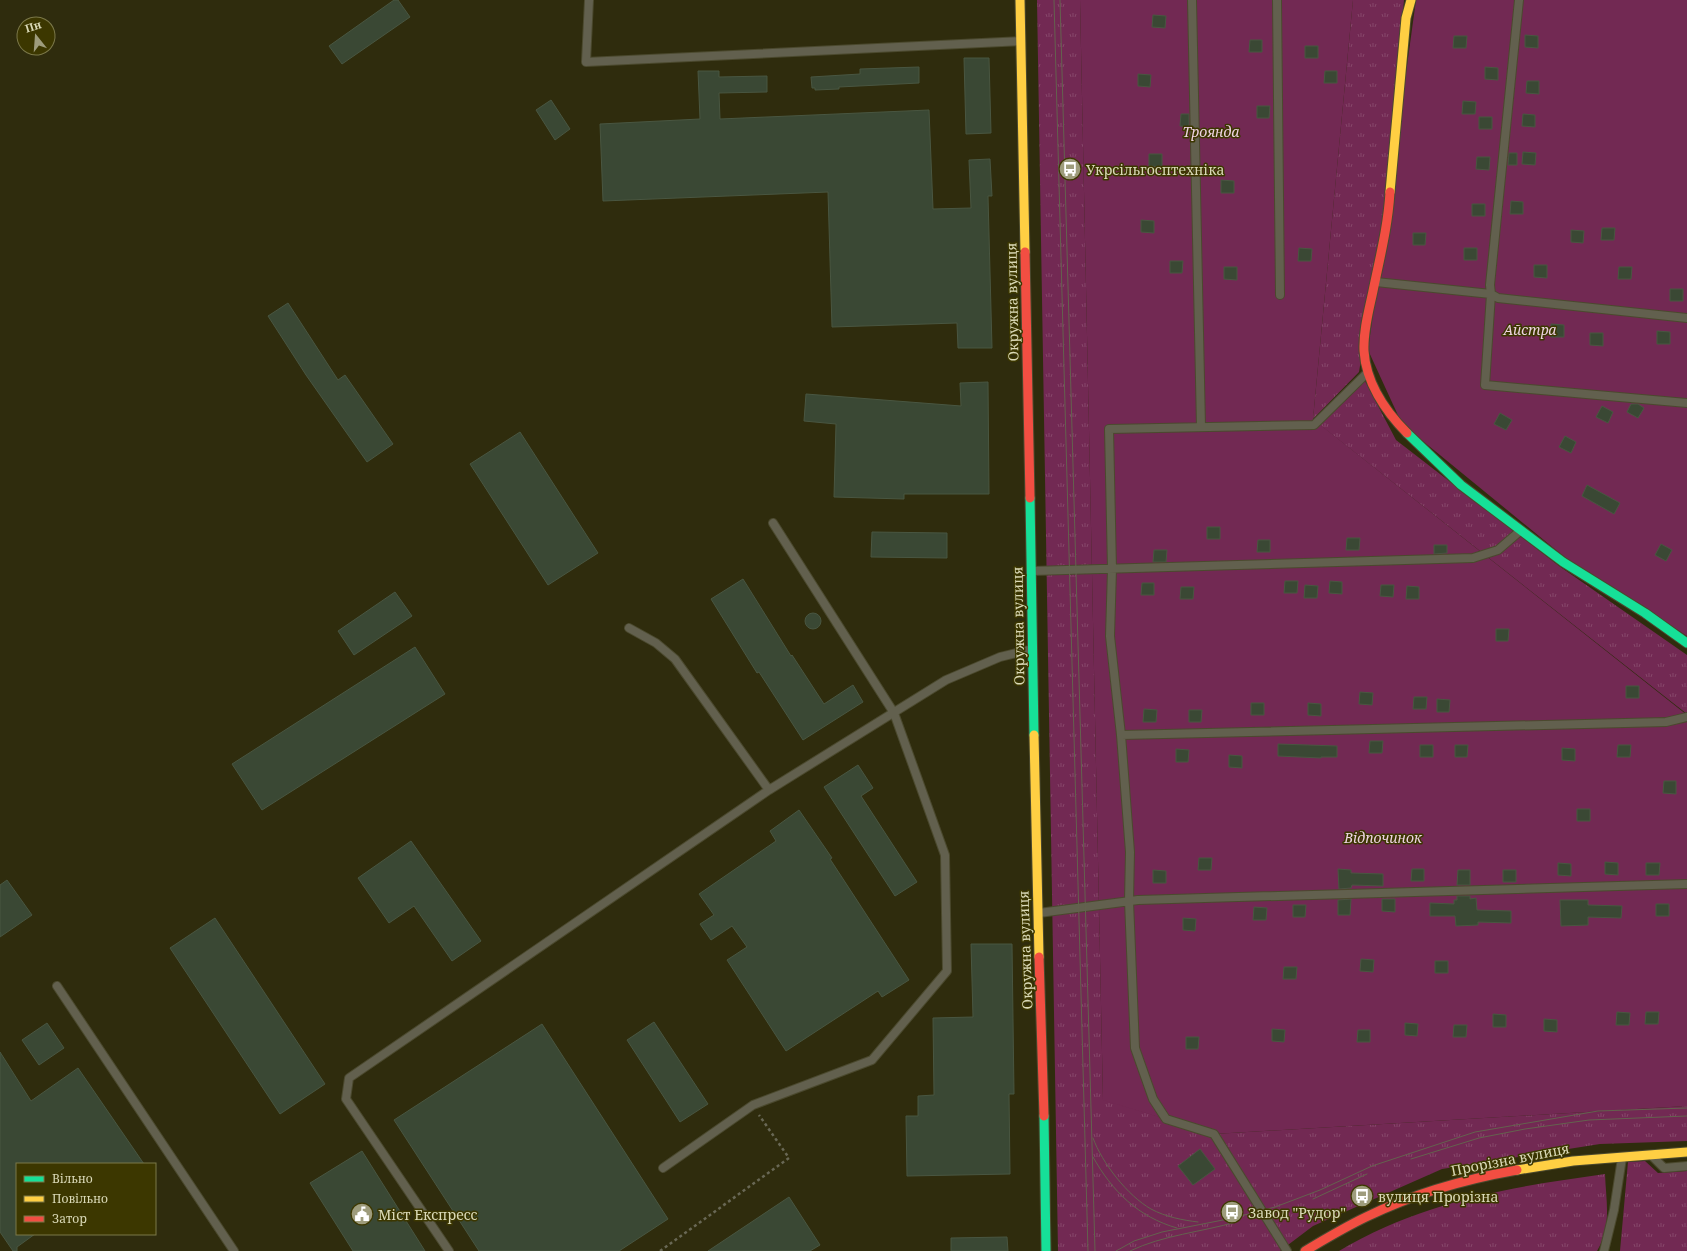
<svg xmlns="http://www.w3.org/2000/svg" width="1687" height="1251" font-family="'Noto Serif',serif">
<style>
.grass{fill:url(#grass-tufts)}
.garden{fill:#722953}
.building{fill:#3a4834;stroke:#495641}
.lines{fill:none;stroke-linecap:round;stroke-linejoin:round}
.lane-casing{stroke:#4b492e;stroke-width:10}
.fast-casing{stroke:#4b492e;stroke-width:11}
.slow-casing{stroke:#4b492e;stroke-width:11}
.jam-casing{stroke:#4b492e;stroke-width:11}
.path{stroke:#696855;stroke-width:2.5;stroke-dasharray:3 3;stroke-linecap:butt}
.lane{stroke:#62604e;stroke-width:8}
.fast{stroke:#16e098;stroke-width:9}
.slow{stroke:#ffcf43;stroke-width:9}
.jam{stroke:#f24e42;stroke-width:9}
.tram{stroke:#64624e;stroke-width:1}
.labels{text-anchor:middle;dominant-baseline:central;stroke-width:3;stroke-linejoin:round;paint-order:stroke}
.park-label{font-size:14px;font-style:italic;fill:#eed3e2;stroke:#3c3700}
.poi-label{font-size:14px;fill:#dad9b7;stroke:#3c3700;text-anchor:start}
.street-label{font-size:14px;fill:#dad9b7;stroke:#3c3700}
</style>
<defs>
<pattern id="grass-tufts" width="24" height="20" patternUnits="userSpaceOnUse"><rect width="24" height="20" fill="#722953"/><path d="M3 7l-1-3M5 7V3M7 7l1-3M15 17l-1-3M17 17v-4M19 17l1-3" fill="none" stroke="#86476a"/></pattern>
</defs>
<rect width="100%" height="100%" fill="#2f2c0d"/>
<path class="grass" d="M1037 0H1080L1103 1099 1214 1134 1687 1106V1141L1600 1144 1442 1169 1313 1226 1280 1251H1058Z
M1353 0H1404L1384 221 1359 372 1313 419Z
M1365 381 1396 440 1559 566 1687 655V714L1320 425Z
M1645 1161 1658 1173 1687 1171V1251H1620L1628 1162Z
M1605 1174C1606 1202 1612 1226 1597 1251H1339C1423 1201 1511 1187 1605 1174Z"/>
<path class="garden" d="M1080 0H1353L1313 419 1687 715V1106L1214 1134 1103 1100Z
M1416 0H1687V636L1567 559 1402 424 1368 350Z"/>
<path class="building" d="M394 0H398L410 17 342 64 329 46Z
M1153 15 1166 16 1165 28 1152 27Z
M1525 35 1538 36V48L1525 47Z
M1454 36H1467L1466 48H1453Z
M1250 40H1262V52H1249Z
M1305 46H1318V58H1305Z
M964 58H989L991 133 966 134Z
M919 67V83L839 87V89L815 90V88H812L811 77 860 74V69Z
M1485 67 1498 68V80L1485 79Z
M698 71H719V77L767 76V92L719 93 720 119 929 110 933 209 971 208 969 160 990 159 992 196H988L992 348H958L957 323 832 327 828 192 603 201 600 124 700 119Z
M1325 71H1337V83H1324Z
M1138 74 1151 75 1150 87 1138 86Z
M1527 81H1539V94L1526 93Z
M551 100 570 129 555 140 536 110Z
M1463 101 1476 102 1475 114H1462Z
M1257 106H1270L1269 118H1257Z
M1181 114H1189V127L1180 126Z
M1523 114 1535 115V127L1522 126Z
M1479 117H1492V129H1479Z
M1523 152 1536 153 1535 165 1522 164Z
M1509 153H1517V165H1508Z
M1149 154H1162V167L1149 166Z
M1477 157H1490L1489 170 1476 169Z
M1221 180 1234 181V193H1221Z
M1511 201 1523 202V214H1510Z
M1472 204H1485V216H1472Z
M1141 220 1154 221V233L1141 232Z
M1602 228H1615L1614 240H1601Z
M1571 230 1584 231 1583 243 1571 242Z
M1413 233H1426L1425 245H1413Z
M1299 248 1312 249 1311 261H1298Z
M1464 248H1477V260H1464Z
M1170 261H1183L1182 273H1170Z
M1534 265H1547V278L1534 277Z
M1224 267H1237V280L1224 279Z
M1619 267H1632L1631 279H1618Z
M1670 289H1683V301H1670Z
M288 303 338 380 345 375 393 444 367 462 306 375 268 316Z
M1551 324 1564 325V337H1551Z
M1657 331 1670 332V344H1657Z
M1590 333H1603V346L1590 345Z
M988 382 989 494H904V499L834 497 836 424 804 421 806 394 961 406 960 383Z
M1631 404H1638L1644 408 1638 418 1627 412Z
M1602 406 1613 412 1608 423 1596 417Z
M1500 413 1512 420 1506 430 1494 424Z
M520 432 598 553 548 585 470 464Z
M1565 436 1576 442 1571 453 1559 447Z
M1587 485 1620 503 1614 514 1582 496Z
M1207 527H1220V539H1207Z
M872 532 947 533V558L871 557Z
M1347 538H1360L1359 550H1346Z
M1258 540H1270V552H1257Z
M1661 544 1672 550 1666 561 1655 555Z
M1434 545H1447V553L1434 554Z
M1154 550H1167L1166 562H1153Z
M743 579 791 656 792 655 824 704 853 685 863 702 803 740 759 672 757 673 711 599Z
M1285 581H1298L1297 593H1284Z
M1330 581 1342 582V594L1329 593Z
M1142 583H1154V595H1141Z
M1305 585 1318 586 1317 598H1304Z
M1381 585H1394L1393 597 1380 596Z
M1407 586 1419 587V599H1406Z
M1181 587H1194L1193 599H1180Z
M395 592 412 616 354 655 338 631Z
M805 621a8 8 0 1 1 16 0a8 8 0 1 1-16 0Z
M1496 629H1509L1508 641H1496Z
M415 647 445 694 262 810 232 764Z
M1626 686H1639V698H1626Z
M1360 692 1373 693 1372 705 1359 704Z
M1414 697H1427L1426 709H1413Z
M1437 699 1450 700 1449 712H1437Z
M1251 703H1264V715H1251Z
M1308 703 1321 704V716L1308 715Z
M1144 709 1157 710 1156 722H1143Z
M1189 710H1202L1201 722H1189Z
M1370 741H1383L1382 753H1369Z
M1278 744 1337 746V757H1321V758L1278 756Z
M1420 745H1433V757H1420Z
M1455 745H1468L1467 757H1455Z
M1618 745H1631L1630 757H1617Z
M1562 748 1575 749V761L1562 760Z
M1176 749 1189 750 1188 762H1176Z
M1229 755 1242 756V768L1229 767Z
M858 765 873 788 861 796 917 882 895 896 824 787Z
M1664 781H1676V794L1663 793Z
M1577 809H1590V821H1577Z
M799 810 832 858 830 859 909 980 882 997 878 991 786 1051 727 960 747 947 732 926 711 940 700 924 714 915 699 894 776 841 770 831Z
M411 841 481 941 452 961 414 906 389 923 358 878Z
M1199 858H1212L1211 870H1198Z
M1605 862 1618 863V875L1605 874Z
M1558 863 1571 864V876L1558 875Z
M1646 863H1660L1659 875H1646Z
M1338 869 1351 870V873L1383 874V886L1352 885 1351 888 1339 889Z
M1412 869H1424V881H1411Z
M1153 870 1166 871V883H1153Z
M1458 870H1470V885H1457Z
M1503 870H1516V882H1503Z
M7 880 32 915 0 937V885Z
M1457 896H1470V899L1476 898 1477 910 1511 911V923L1478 922V925L1456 926 1455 916H1430V903L1454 904V900H1457Z
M1351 899 1350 915H1338V900Z
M1382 899H1395V912L1382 911Z
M1560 900H1588V905L1622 906 1621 918 1588 917V925L1561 926Z
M1656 904H1669V916H1656Z
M1293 905H1306L1305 917H1293Z
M1254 907 1267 908 1266 920H1253Z
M215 918 325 1084 280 1114 170 948Z
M1183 918 1196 919 1195 931 1183 930Z
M971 944H1012L1014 1094H1009L1010 1174 907 1176 906 1116H918V1096L934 1095 933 1018 973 1017Z
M1361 959 1374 960 1373 972 1360 971Z
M1435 961H1448V973H1435Z
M1284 967H1297L1296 979H1283Z
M1617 1012 1630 1013 1629 1025H1616Z
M1646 1012H1659L1658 1024H1645Z
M1493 1014 1506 1015V1027H1493Z
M1544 1019 1557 1020V1032L1544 1031Z
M654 1022 708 1104 680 1122 627 1040Z
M47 1023 64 1048 39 1065 22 1040Z
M1405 1023 1418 1024 1417 1036 1405 1035Z
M542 1024 668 1219 619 1251H479L394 1120Z
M1454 1025H1467L1466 1037H1453Z
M1272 1029 1285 1030 1284 1042 1272 1041Z
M1358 1030H1370V1042H1357Z
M1186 1037H1199L1198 1049H1186Z
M0 1052 31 1101 78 1068 144 1164H17V1234H35L17 1247V1251H13L0 1232Z
M1200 1149 1215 1169 1193 1185 1178 1166Z
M362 1151 425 1251H353L310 1183Z
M789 1197 820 1245 810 1251H708Z
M1007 1237 1008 1251H951V1238Z"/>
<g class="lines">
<g class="lane-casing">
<path id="lane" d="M589 0 586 62 1021 41
M1192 0 1201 427
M1277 0 1280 295
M1519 0 1490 285 1491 294 1498 298 1687 318
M1376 282 1491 294 1485 385 1687 403
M1032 571 1473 558 1498 550 1520 531
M629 628 656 643 675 659 769 790 946 680 1000 657 1033 649
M1121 735 1666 722 1687 717
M1039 913 1138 900 1687 884
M57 986 234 1251
M1653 1157 1664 1168 1687 1166
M663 1168 753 1105 872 1060 947 971 945 855 894 713 773 523
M449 1251 346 1099 349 1078 769 790
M1287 1251 1214 1134 1166 1119 1153 1099 1135 1048 1129 901 1130 852 1121 735 1110 636 1112 569 1109 429 1314 425 1366 374
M1604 1251 1614 1210 1622 1158"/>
</g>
<g class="fast-casing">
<path id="fast" d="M1407 433 1461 485 1563 562 1645 613 1687 643
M1030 498 1034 735
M1044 1116 1046 1251"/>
</g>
<g class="slow-casing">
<path id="slow" d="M1020 0 1025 252
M1390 192 1406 18 1411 0
M1034 735 1039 957
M1517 1170 1573 1161 1687 1152"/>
</g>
<g class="jam-casing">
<path id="jam" d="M1390 192C1388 226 1380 257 1373 291 1369 310 1363 331 1364 351 1366 382 1385 411 1407 433
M1025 252 1030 498
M1039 957 1044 1116
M1305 1251C1325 1239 1345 1227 1366 1217 1413 1194 1466 1179 1517 1170"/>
</g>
<path class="path" d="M660 1251 789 1158 759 1115"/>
<use href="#lane" class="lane"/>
<use href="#fast" class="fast"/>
<use href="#slow" class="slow"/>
<use href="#jam" class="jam"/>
<path class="tram" d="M1054 0 1088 1251
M1060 0 1095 1251
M1093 1138C1102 1163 1128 1196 1151 1209 1166 1217 1182 1220 1198 1222
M1093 1157C1112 1191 1138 1217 1177 1228
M1411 1159 1479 1138 1525 1129 1589 1120 1687 1116
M1313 1199 1367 1174
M1116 1251 1134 1241 1162 1232 1233 1218 1275 1207 1320 1190 1372 1166 1475 1132 1598 1111 1687 1108
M1130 1251C1163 1235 1202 1232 1236 1222"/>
</g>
<defs>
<g id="bus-disc" transform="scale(1.15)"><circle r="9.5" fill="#9e9c7c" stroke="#3c3700"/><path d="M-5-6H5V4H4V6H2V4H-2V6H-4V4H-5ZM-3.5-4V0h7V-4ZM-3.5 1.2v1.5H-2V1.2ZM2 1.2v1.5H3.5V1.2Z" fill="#fff"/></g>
<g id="civic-disc" transform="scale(1.15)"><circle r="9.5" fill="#9e9c7c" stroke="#3c3700"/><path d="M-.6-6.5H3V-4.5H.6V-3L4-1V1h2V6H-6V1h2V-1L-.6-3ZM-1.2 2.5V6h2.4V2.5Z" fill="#fff"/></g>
</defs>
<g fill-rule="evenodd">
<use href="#bus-disc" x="1070" y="169"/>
<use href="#bus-disc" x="1362" y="1196"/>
<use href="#bus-disc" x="1232" y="1212"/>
<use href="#civic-disc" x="362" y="1214"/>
</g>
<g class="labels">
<g class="park-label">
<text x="1211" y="131">Троянда</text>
<text x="1530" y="329">Айстра</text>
<text x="1383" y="837">Відпочинок</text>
</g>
<g class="poi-label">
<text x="1086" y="169">Укрсільгосптехніка</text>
<text x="1378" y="1196">вулиця Прорізна</text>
<text x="1248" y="1212">Завод "Рудор"</text>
<text x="378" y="1214">Міст Експресс</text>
</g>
<g class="street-label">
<text transform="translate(1012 302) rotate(-91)">Окружна вулиця</text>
<text transform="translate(1018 626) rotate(-91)">Окружна вулиця</text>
<text transform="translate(1025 950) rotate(-92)">Окружна вулиця</text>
<text transform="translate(1510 1159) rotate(-11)">Прорізна вулиця</text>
</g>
</g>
<rect x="16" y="1163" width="140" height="72" fill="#3c3700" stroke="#7b7849"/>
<rect x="24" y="1176" width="20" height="6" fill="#16e098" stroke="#7b7849"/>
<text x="52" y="1183" font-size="12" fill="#dad9b7">Вільно</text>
<rect x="24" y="1196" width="20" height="6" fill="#ffcf43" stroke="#7b7849"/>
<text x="52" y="1203" font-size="12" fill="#dad9b7">Повільно</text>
<rect x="24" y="1216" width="20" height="6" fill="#f24e42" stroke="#7b7849"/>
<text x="52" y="1223" font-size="12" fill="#dad9b7">Затор</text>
<g transform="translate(36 36) rotate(343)"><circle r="19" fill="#3c3700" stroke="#7b7849"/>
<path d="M0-3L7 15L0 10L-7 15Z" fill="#9e9c7c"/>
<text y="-6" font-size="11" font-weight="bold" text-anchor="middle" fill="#dad9b7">Пн</text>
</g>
</svg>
